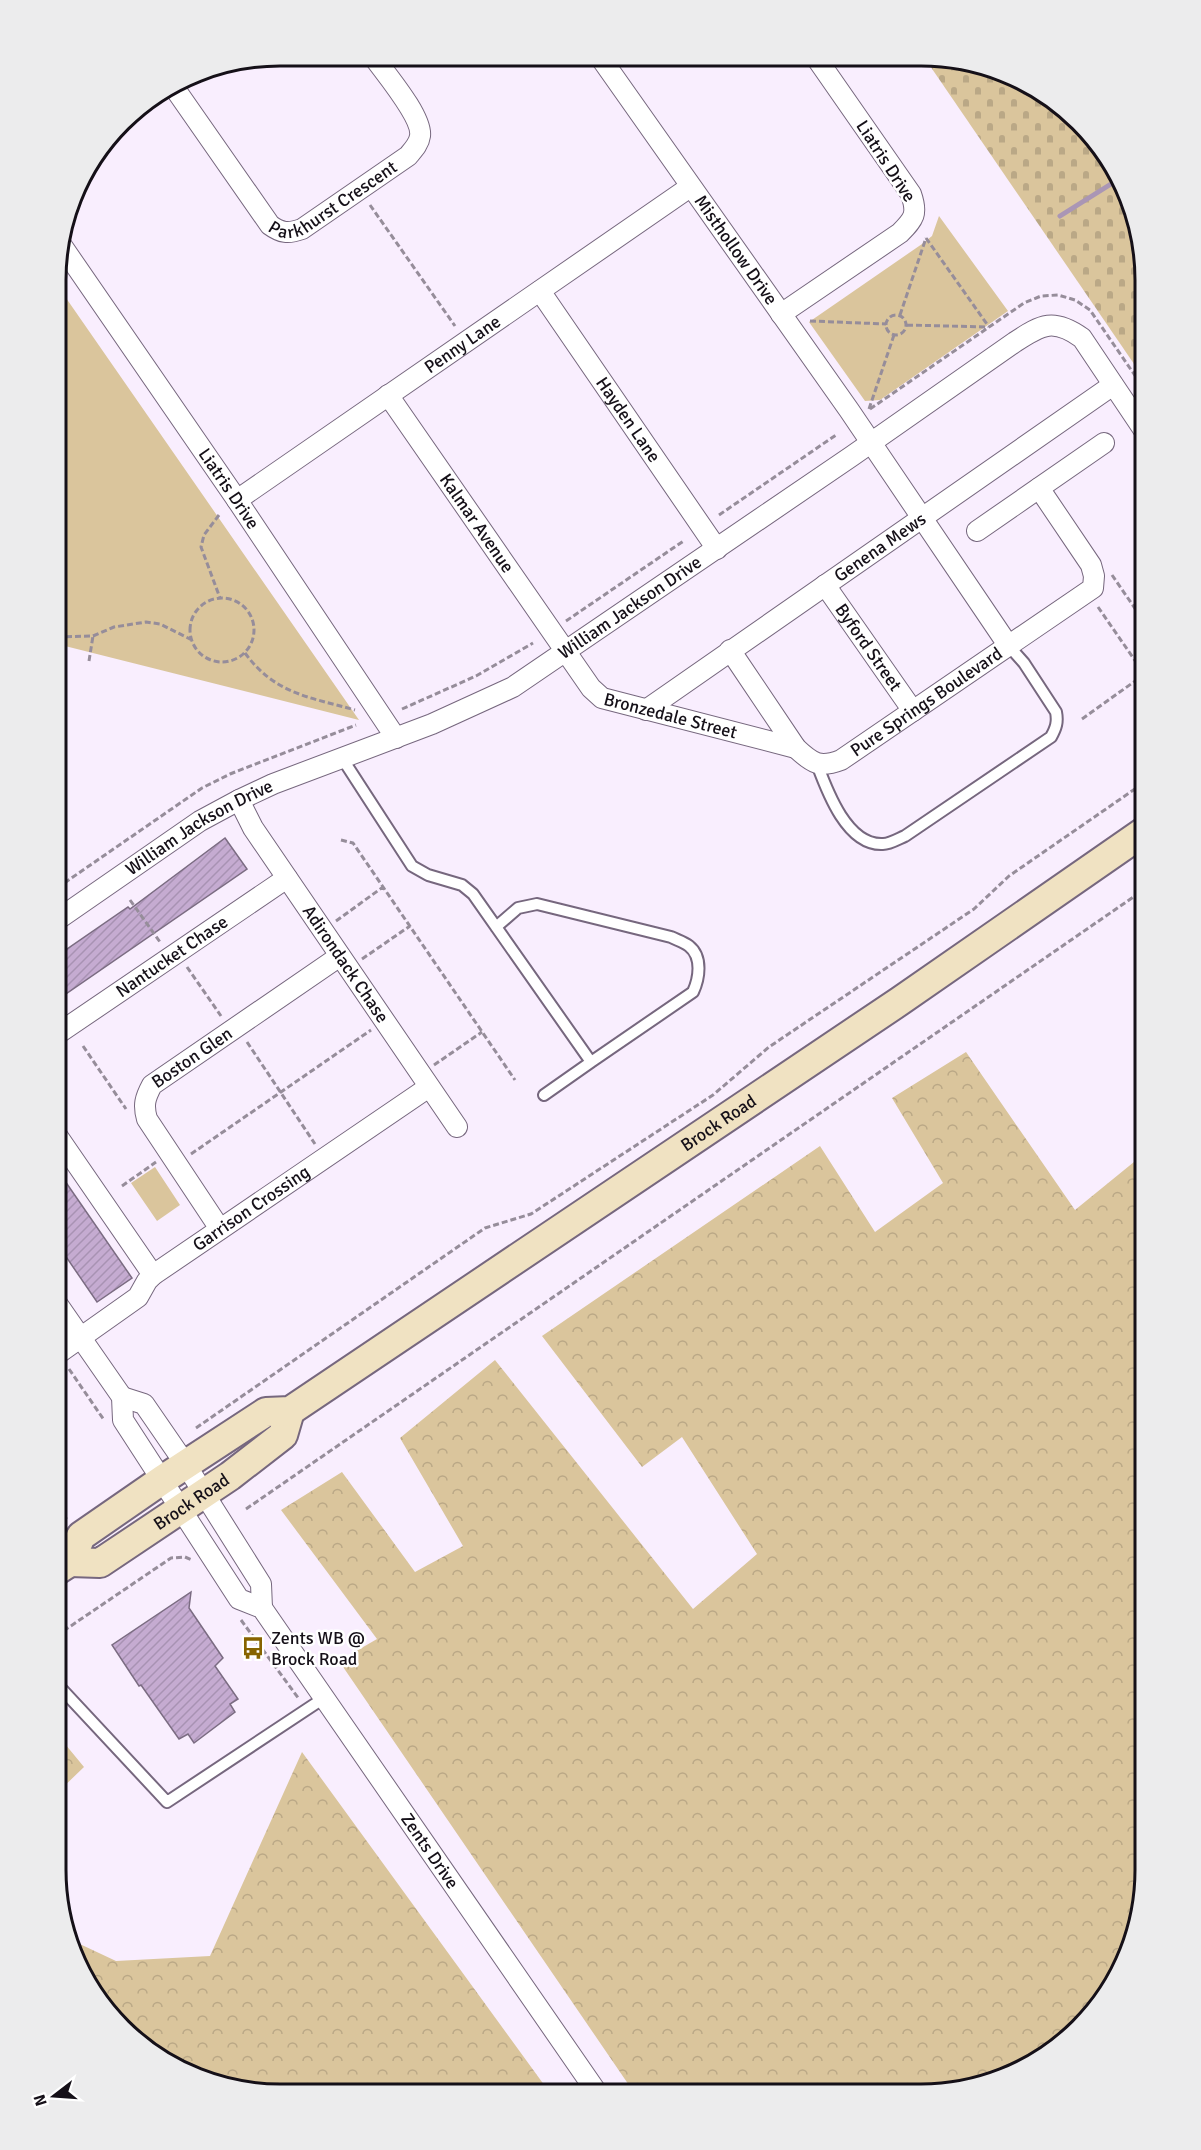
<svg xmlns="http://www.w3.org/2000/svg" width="1201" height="2150" font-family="Signika,sans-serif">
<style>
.forest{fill:url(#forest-crowns)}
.cemetery{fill:url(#cemetery-stones)}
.green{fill:#dac59c}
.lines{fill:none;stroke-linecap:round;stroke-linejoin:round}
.stream{stroke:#aa96b5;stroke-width:5}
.building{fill:url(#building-hatch);stroke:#7b6c82;stroke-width:1.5}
.lane-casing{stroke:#76677e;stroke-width:14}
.street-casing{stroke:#76677e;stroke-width:22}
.secondary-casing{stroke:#76677e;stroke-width:32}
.path{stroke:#968d9a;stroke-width:3;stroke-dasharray:6 3;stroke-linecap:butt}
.lane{stroke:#fff;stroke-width:10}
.street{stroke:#fff;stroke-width:20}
.secondary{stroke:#f0e2c2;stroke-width:28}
.labels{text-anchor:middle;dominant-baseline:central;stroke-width:5;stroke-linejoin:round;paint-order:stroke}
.street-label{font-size:18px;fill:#151018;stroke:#fff}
.poi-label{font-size:18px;fill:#151018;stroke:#fff;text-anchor:start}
.rim{fill:none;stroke:#151018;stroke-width:3}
</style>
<defs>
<pattern id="forest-crowns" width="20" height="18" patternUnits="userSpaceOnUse" patternTransform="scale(1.5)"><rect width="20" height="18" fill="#dac59c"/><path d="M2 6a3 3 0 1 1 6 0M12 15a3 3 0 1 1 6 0" fill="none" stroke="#baa886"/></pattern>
<pattern id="cemetery-stones" width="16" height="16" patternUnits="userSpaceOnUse" patternTransform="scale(1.5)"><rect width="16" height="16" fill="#dac59c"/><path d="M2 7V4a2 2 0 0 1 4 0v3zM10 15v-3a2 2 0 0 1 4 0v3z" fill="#baa886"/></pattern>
<pattern id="building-hatch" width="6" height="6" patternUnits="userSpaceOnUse" patternTransform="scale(1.5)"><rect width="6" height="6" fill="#c5abd1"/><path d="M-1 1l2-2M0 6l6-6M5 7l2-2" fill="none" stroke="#a892b3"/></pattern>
</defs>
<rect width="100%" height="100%" fill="#f9eefe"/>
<path class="forest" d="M966 1052 1075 1210 1145 1153V1885L1129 1956 1099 2007 1046 2057 994 2082 921 2094H635L339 1661 377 1639 281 1510 342 1472 415 1572 463 1546 400 1438 495 1360 693 1609 757 1554 682 1437 642 1467 542 1336 820 1146 875 1232 943 1183 892 1098Z
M56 1733 84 1767 56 1794Z
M302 1752 550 2093H250L194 2077 132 2039 93 1995 67 1938 116 1961 210 1956Z"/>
<path class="cemetery" d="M926 60H965L1020 78 1069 111 1108 155 1133 207 1145 280V380Z"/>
<path class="green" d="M939 216 1008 311 880 400 865 401 809 322 922 244 932 236Z
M57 285 359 720 57 644Z
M155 1167 180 1205 157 1221 131 1183Z"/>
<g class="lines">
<path class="stream" d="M1060 216 1119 179"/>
</g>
<path class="building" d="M225 838 247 869 57 1000V956L128 907 130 909Z
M56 1168 132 1278 97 1302 56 1242Z
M191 1592 189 1608 223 1658 215 1666 238 1699 230 1704 235 1712 194 1743 188 1734 179 1739 141 1685 139 1686 112 1645Z"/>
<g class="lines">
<g class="lane-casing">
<path id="lane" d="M342 758 412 866 428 875 462 885 473 894 591 1062 544 1095
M817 764C827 791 847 846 883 844 890 844 898 839 905 836L1051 737C1056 728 1058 722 1056 712L1024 663 1008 645
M496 927 518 908 537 904 671 937C677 940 684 942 689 946 703 957 699 979 693 992L591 1062
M56 1683 167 1802 324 1698"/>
</g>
<g class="street-casing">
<g id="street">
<path id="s1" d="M600 57 849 410 1008 645"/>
<path id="s2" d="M173 86 270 225C281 233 288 234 302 229L408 156C413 150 419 144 420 136 423 117 384 72 373 56"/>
<path id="s3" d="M60 243 237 500 396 738"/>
<path id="s4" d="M540 291 717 549"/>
<path d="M781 314 900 233C914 219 918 214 911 194L817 59"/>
<path id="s5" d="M388 395 591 688 602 698 796 748"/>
<path id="s6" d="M237 500 690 187"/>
<path d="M977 531 1104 443"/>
<path id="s7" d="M825 585 913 711"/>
<path id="s8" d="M730 650 796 748C813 764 820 768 841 760L1093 588 1094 576 1091 565 1039 488"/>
<path id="s9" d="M646 710 1113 385"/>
<path id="s10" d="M239 800 253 828 457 1127"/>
<path id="s11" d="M57 920 200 821 239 800 273 784 432 724 513 687 852 456 1015 342C1042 324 1054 318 1082 338L1145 432"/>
<path id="s12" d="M56 1035 287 878"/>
<path d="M56 1134 153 1275"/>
<path id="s13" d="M220 1229 147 1119C143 1105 145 1098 152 1085L340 956"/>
<path id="s14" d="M56 1302 122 1397 123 1420 239 1599 262 1608 598 2094"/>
<path id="s15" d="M56 1355 138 1297 147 1281 153 1275 429 1087"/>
<path d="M122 1397 144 1404 186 1465 261 1584 262 1608"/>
</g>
</g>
<g class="secondary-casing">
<g id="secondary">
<path id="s16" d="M70 1562 100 1563 230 1476 283 1435 290 1411"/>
<path id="s17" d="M56 1571 70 1562 81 1536 162 1480 266 1412 290 1411 900 1001 1145 831"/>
</g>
</g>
<path class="path" d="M370 205 455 326
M926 238 989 327
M886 325a10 10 0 1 1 20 0a10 10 0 1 1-20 0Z
M900 315 926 238
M810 321 886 324
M907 325 987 327
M869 409 894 335
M870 409 1024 303 1041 296 1058 295 1075 300 1090 310 1145 390
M219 515 204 535 201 547 220 598
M719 515 836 435
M1112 575 1145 623
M190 630a32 32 0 1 1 64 0a32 32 0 1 1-64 0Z
M1098 607 1145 675
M566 621 685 540
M57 637 93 636 114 627 146 622 160 624 192 640
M245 653C275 694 309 697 355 710
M89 661 93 636
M402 709 476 676 533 643
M1082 719 1145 674
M341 840 353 843 515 1080
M57 888 202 788 230 774 356 725
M130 900 160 942
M336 921 383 887
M362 959 410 926
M187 967 221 1016
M247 1042 315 1144
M83 1046 126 1109
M434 1065 482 1032
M191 1154 371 1030
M122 1186 156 1162
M69 1369 104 1420
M196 1428 485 1228 531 1214 713 1095 769 1047 974 909 1009 876 1145 782
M246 1509 1145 889
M56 1524 67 1517
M241 1620 299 1699
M56 1636 171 1558 185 1557 192 1560"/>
<use href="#lane" class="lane"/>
<use href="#street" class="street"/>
<use href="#secondary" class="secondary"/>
</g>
<defs>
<g id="bus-bare" transform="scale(1.8)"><path d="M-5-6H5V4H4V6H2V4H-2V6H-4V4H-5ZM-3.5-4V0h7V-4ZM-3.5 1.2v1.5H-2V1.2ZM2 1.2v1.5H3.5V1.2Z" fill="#876300" stroke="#fff" stroke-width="2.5" paint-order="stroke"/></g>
</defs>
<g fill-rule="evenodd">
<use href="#bus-bare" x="253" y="1648"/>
</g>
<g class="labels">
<g class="street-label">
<text transform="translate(886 161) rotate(57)">Liatris Drive</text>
<text stroke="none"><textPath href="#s2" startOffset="243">Parkhurst Crescent</textPath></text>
<text stroke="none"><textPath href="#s1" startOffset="236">Misthollow Drive</textPath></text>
<text stroke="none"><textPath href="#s6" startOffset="274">Penny Lane</textPath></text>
<text stroke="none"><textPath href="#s4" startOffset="156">Hayden Lane</textPath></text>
<text stroke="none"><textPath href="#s3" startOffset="298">Liatris Drive</textPath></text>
<text stroke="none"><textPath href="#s5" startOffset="156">Kalmar Avenue</textPath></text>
<text stroke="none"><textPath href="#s9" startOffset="285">Genena Mews</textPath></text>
<text stroke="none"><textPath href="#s11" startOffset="656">William Jackson Drive</textPath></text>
<text stroke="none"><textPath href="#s7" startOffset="76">Byford Street</textPath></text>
<text stroke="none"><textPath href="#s8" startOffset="272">Pure Springs Boulevard</textPath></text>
<text stroke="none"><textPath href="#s5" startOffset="442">Bronzedale Street</textPath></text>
<text stroke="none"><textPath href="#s11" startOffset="170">William Jackson Drive</textPath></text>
<text stroke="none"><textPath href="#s12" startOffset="140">Nantucket Chase</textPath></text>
<text stroke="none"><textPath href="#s10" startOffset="196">Adirondack Chase</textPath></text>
<text stroke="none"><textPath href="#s13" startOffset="216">Boston Glen</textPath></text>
<text stroke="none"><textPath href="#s17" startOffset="808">Brock Road</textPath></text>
<text stroke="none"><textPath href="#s15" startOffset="246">Garrison Crossing</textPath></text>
<text stroke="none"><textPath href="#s16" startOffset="140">Brock Road</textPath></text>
<text stroke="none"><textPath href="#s14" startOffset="672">Zents Drive</textPath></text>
</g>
<g class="poi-label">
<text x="271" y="1638">Zents WB @<tspan x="271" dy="21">Brock Road</tspan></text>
</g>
</g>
<path d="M0 0H1201V2150H0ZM280 66H921A214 214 0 0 1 1135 280V1870A214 214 0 0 1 921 2084H280A214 214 0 0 1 66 1870V280A214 214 0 0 1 280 66Z" fill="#ececed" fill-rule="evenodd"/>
<path class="rim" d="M280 66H921A214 214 0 0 1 1135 280V1870A214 214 0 0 1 921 2084H280A214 214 0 0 1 66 1870V280A214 214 0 0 1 280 66Z"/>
<g transform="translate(54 2096) rotate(253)" stroke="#ffffff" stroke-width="4.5" paint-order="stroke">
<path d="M0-4.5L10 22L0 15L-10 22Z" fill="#151018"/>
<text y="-9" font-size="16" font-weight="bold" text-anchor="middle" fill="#151018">N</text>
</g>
</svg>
